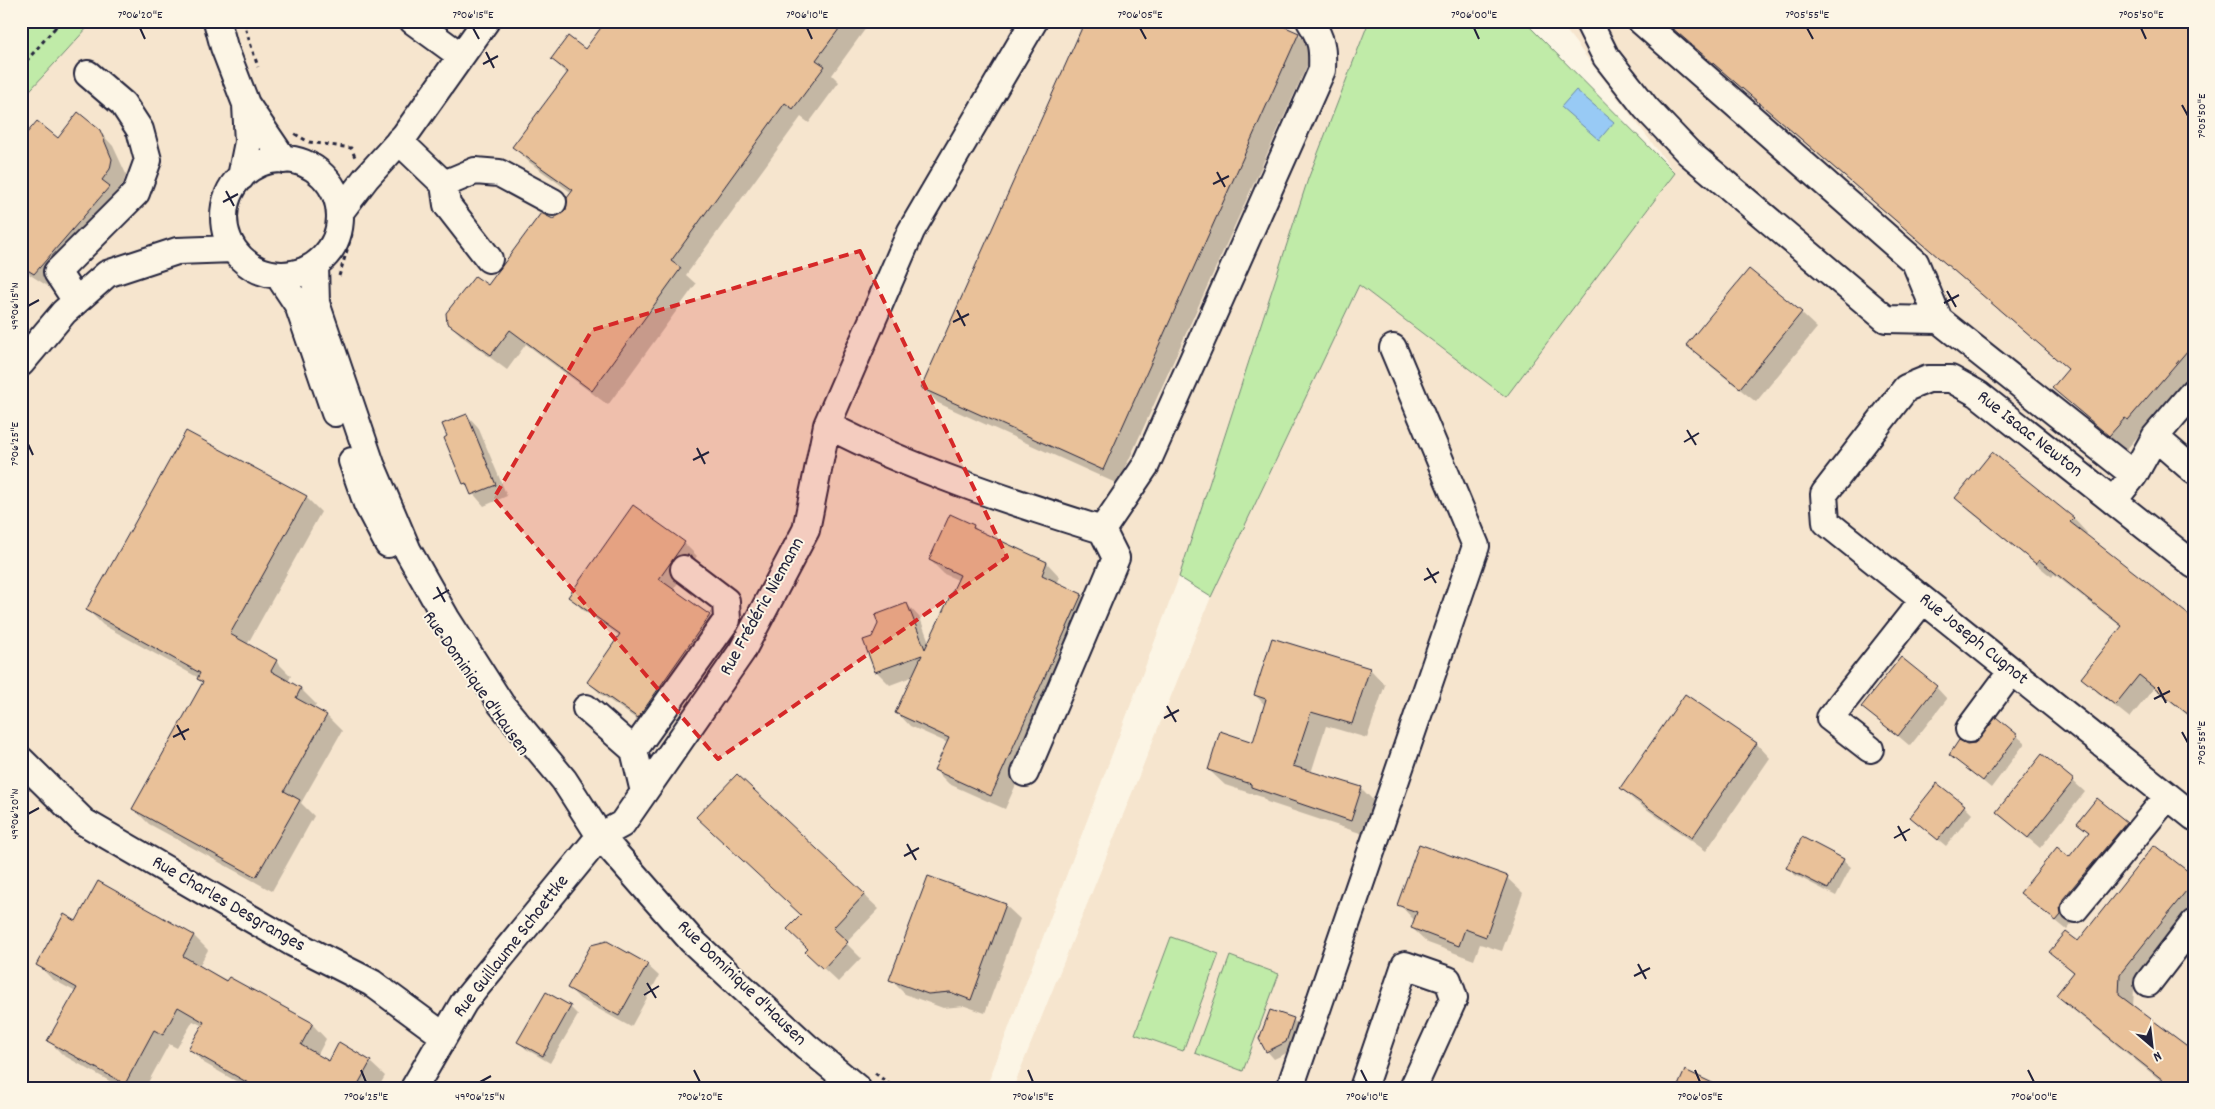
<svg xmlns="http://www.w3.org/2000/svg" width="2215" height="1109" font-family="Dekko,sans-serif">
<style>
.built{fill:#f6e5ce}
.green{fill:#c0eba8;stroke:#718672}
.water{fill:#98caf5;stroke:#6987ab}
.shadow{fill:#0003}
.building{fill:#e9c199;stroke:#22223b}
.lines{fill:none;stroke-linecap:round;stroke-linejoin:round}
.minor-casing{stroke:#22223b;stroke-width:30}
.path{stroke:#22223b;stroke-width:3;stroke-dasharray:4 4;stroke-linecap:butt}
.minor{stroke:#fcf5e5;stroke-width:26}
.marked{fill:#d62828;fill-opacity:0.2;stroke:#d62828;stroke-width:4;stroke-dasharray:10 6;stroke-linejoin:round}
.ticks{fill:none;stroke:#22223b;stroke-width:2}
.labels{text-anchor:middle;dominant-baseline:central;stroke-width:4;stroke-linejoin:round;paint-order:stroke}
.street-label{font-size:19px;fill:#22223b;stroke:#fcf5e5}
.neatline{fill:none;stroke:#22223b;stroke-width:2}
.ticks-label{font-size:12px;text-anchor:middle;fill:#22223b}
</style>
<rect width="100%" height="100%" fill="#fcf5e5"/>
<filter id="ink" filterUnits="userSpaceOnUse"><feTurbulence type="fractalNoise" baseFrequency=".02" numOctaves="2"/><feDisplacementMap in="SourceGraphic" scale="10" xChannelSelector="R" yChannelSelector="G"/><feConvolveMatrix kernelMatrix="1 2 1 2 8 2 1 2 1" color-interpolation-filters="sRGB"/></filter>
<g filter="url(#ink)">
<path class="built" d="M63 21H1369L1308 179 1179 577 986 1088H21V69Z
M1559 21H2194V1088H1013L1211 597 1359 285 1506 397 1675 173Z"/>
<path class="green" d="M21 21H85L88 27 21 100Z
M1369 21H1524L1675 173 1506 397 1359 285 1211 597 1179 577 1308 179Z
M1171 937 1219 954 1183 1051 1135 1034Z
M1230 956 1279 974 1243 1071 1195 1053Z"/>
<path class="water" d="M1576 90 1614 122 1599 140 1561 107Z"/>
<path class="shadow" d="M324 21H336L332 26Z
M607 21H871L832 75 839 82 809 123 801 117 686 275 696 284 608 405 526 344 507 370 464 338 448 323 488 287 553 220 568 209 572 193 529 162 514 147 568 75 552 59 585 51Z
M1663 21H2194V376L2144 435 2141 433 2125 451 2054 388 2069 370Z
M1298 34 1314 50 1118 484 938 403 923 388Z
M99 131 113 146 126 174 123 184 115 194 123 201 49 287 21 269V142L58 139Z
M1801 313 1817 328 1756 402 1703 360 1688 345Z
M467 415 478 427 507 496 484 506 464 483Z
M306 497 321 512 247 645 276 661 291 676 288 682 301 689 316 704 313 709 327 716 342 731 301 803 314 816 272 891 149 824 134 809 203 684 199 678 103 625 88 610Z
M1957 498 2073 518 2087 533 2085 536 2194 623V720L2154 688 2130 718 2097 692 2083 677 2123 628 2054 574 2052 577 1971 512Z
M951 516 974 526 979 532 1047 563 1060 577 1057 584 1081 595 1095 609 1005 809 949 784 935 770 948 743 910 726 897 712 914 676 890 685 876 671 873 638 907 604 920 618 929 642 958 580 944 574 930 560Z
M684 543 697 556 673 590 709 616 722 629 652 730 602 695 588 682 620 636 583 610 570 597Z
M1273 639 1370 669 1385 685 1367 738 1326 726 1311 773 1361 788 1376 803 1366 835 1267 802 1262 797 1225 785 1209 770 1253 743 1265 705 1255 695Z
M1936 687 1947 699 1910 746 1863 706Z
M1685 695 1757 744 1770 758 1706 851 1635 801 1621 788Z
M2017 736 2025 743 1991 788 1950 754 1967 745Z
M737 776 879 909 846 943 861 958 838 982 821 966 809 949 802 915Z
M2073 781 2085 792 2040 848 1997 812Z
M2098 800 2136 833 2069 917 2071 925 2067 930 2022 893 2070 859 2089 833 2079 823Z
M1964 806 1972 814 1946 846 1911 817Z
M21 845 29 853 21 860Z
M1843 860 1851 867 1836 896 1795 875 1788 868Z
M1507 878 1523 893 1502 951 1480 944 1474 960 1428 943 1412 928 1414 920 1399 904Z
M2194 878V912L2134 989 2133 1007 2188 1048 2194 1041V1088H2170L2072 1009 2058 995 2075 974 2051 952 2078 943Z
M1005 905 1020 919 985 1013 965 1006 943 1008 905 994 890 979Z
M77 923 194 936 208 950 199 966 312 1024 326 1039 317 1056 329 1063 370 1062 385 1076 378 1088H248L204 1063 190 1049 203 1026 193 1021 177 1048 169 1044 145 1088H122L63 1055 49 1041 76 992 52 979 38 965Z
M647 965 659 976 631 1027 580 999 569 988Z
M570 1007 578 1015 550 1063 526 1049 519 1042Z
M1293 1020 1301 1027 1293 1050 1274 1059 1267 1051Z
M21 1080 38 1088H21Z"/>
<path class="building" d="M606 21H845L816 60 825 66 793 109 785 103 671 261 681 268 592 391 510 330 491 355 447 323 446 313 475 276 488 285 541 213 553 219 566 210 567 198 573 190 512 147 568 72 551 59 568 36 585 49Z
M1085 21H1272L1299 33 1103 470 921 388Z
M1664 21H2194V343L2128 420 2125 418 2109 436 2052 388 2068 369Z
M78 112 100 130 112 159 110 169 102 180 110 186 34 274 21 266V140L37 121 58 138Z
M1749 269 1802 312 1740 388 1686 345Z
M467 414 496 485 471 495 466 483 463 484 444 438 447 436 442 424Z
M186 431 307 496 230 634 277 660 271 671 301 688 296 698 327 715 284 791 300 800 256 877 132 809 203 682 197 679 200 673 86 610Z
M1992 452 2074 518 2070 522 2194 619V719L2139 675 2115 705 2081 678 2122 626 2039 560 2036 564 1955 498Z
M633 505 685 542 659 579 710 615 638 718 587 682 620 634 568 597Z
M950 514 974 525 973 528 1047 562 1042 575 1082 594 991 796 934 770 949 738 895 713 922 655 875 672 863 640 872 637 878 624 875 615 907 603 925 649 960 575 929 560Z
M1272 638 1370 668 1352 724 1311 712 1293 766 1362 787 1351 821 1251 787V784L1208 770 1220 731 1253 742 1266 699 1254 695Z
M1901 657 1937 686 1898 736 1861 707Z
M1685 694 1757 743 1692 838 1620 788Z
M1996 717 2018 735 1983 781 1949 755 1959 740 1967 744 1975 743Z
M2042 754 2074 780 2028 838 1996 812Z
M737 774 865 894 833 928 848 942 823 969 805 952 808 949 787 929 801 915 696 817Z
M1937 783 1965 805 1938 840 1910 817Z
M2097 798 2127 822 2063 899 2060 907 2061 915 2056 921 2020 893 2057 847 2069 857 2089 832 2077 823Z
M1802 837 1844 859 1828 889 1786 868Z
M1419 844 1508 876 1486 937 1465 929 1459 946 1411 928 1417 912 1397 905Z
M2154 845 2194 876V881L2120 974 2119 995 2194 1051V1088H2173L2056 995 2074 972 2049 952 2066 932 2078 941Z
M928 876 1006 904 971 1000 950 992 928 994 889 980Z
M98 881 194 935 183 956 226 981 229 977 313 1023 301 1045 329 1061 339 1042 371 1061 356 1088H257L188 1049 204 1022 178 1007 163 1035 154 1030 125 1084 47 1041 77 988 36 965 64 914 76 921Z
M607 941 648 964 619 1016 567 988 591 945Z
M546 992 571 1006 543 1056 517 1042Z
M1270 1010 1294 1018 1286 1042 1266 1052 1259 1039Z
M1685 1070 1723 1088H1677Z"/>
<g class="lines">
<g class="minor-casing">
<path id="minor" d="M217 21 224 47 246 104 284 160
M413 21 461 56
M1588 21 1606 57 1646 108 1688 152 1886 319 1939 320 2134 475 2113 501
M1641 21 1915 262 1939 320
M399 141 444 184 447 205 489 259
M224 217a58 58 0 1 1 116 0a58 58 0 1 1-116 0Z
M241 177 248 142 246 105
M444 184 475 171 499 173 553 202
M340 212 366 178 405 135 486 21
M315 265 316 303 371 464 408 551 446 618 501 704 564 780 600 836 692 941 806 1046 857 1088
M278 275 298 305 335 413
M76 301 57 272 136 193 148 160 140 130 123 104 88 74
M21 363 64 312 107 274 177 251 233 249
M827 425C914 470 1008 501 1102 530L1116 558 1025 773
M2155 437 2194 471
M352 461 367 504 388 544
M2134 475 2155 437 2194 391
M1102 530 1146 465 1322 70C1323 48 1322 40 1310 21
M2194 565 1978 394 1951 379H1928L1906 388 1824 494 1826 522 2194 817
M586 708 634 750
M1969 729 2012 671
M1870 749 1830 718 1923 600
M21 760 84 822 293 943 372 983 444 1036
M644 792 634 750 727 620 726 601 684 569
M2075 909 2168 796
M2148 983 2194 923
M414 1088 464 1002 600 836 622 824 742 651 806 530 827 425 911 231 1034 21
M1290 1088 1476 546 1393 348
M1363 1088 1405 965 1448 980 1454 998 1413 1088"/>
</g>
<path class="path" d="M39 21 57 27
M243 21 258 67
M21 67 61 21
M295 134 309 142 351 148 355 157
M339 276 353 231
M875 1073 894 1088"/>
<use href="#minor" class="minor"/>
</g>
</g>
<path class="marked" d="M860 251 1007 557 718 759 494 498 592 330Z"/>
<path class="ticks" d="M140 28 145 39M473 28 479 39M807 28 812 39M1140 28 1146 39M1474 28 1479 39M1807 28 1813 39M2141 28 2146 39M486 52 494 68M483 64 498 56M2182 105 2188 116M1217 172 1225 187M1213 184 1229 176M226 191 234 206M223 202 238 194M1947 291 1956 307M1944 303 1959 295M28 306 39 300M957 310 965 326M953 322 969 314M1687 430 1696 445M1684 442 1699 433M28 444 33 455M697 448 705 464M693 460 709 452M1427 568 1436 583M1424 580 1439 572M437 587 445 602M433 599 449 590M2158 687 2166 703M2154 699 2170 691M1167 706 1176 722M1164 718 1179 710M177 725 185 740M2182 732 2188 743M173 737 189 729M28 814 39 808M1898 826 1906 841M1894 838 1910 829M907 844 916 860M904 856 919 848M1638 964 1646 979M1634 976 1650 968M647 983 656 998M644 995 659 986M361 1070 366 1082M694 1070 700 1082M1028 1070 1033 1082M1361 1070 1367 1082M1695 1070 1700 1082M2028 1070 2034 1082M480 1082 491 1076"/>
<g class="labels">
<g class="street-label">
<text transform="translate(2029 435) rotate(38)">Rue Isaac Newton</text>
<text transform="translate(763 607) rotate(-61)">Rue Frédéric Niemann</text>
<text transform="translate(1973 640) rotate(39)">Rue Joseph Cugnot</text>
<text transform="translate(475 684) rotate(55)">Rue Dominique d'Hausen</text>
<text transform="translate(228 905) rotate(30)">Rue Charles Desgranges</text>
<text transform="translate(512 947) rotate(-52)">Rue Guillaume Schoettke</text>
<text transform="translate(741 984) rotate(44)">Rue Dominique d'Hausen</text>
</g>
</g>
<rect width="2215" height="1109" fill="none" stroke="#fcf5e5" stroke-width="55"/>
<g transform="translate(2152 1046) rotate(152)" stroke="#fcf5e5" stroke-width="4" paint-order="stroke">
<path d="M0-4L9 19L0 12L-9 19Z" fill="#22223b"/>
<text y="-8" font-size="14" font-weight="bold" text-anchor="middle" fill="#22223b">N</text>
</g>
<rect x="28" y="28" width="2160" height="1054" class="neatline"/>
<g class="ticks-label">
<text x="140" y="18">7°06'20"E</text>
<text x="473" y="18">7°06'15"E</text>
<text x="807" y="18">7°06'10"E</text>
<text x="1140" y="18">7°06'05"E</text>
<text x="1474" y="18">7°06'00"E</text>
<text x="1807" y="18">7°05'55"E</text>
<text x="2141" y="18">7°05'50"E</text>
<text transform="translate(2201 116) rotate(-90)" y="4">7°05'50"E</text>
<text transform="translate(14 306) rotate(-90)" y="4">49°06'15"N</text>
<text transform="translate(14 444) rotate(-90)" y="4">7°06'25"E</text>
<text transform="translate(2201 743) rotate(-90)" y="4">7°05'55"E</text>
<text transform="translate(14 814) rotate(-90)" y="4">49°06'20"N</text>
<text x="366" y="1100">7°06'25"E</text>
<text x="480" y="1100">49°06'25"N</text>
<text x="700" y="1100">7°06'20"E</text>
<text x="1033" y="1100">7°06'15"E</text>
<text x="1367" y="1100">7°06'10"E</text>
<text x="1700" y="1100">7°06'05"E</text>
<text x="2034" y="1100">7°06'00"E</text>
</g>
</svg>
